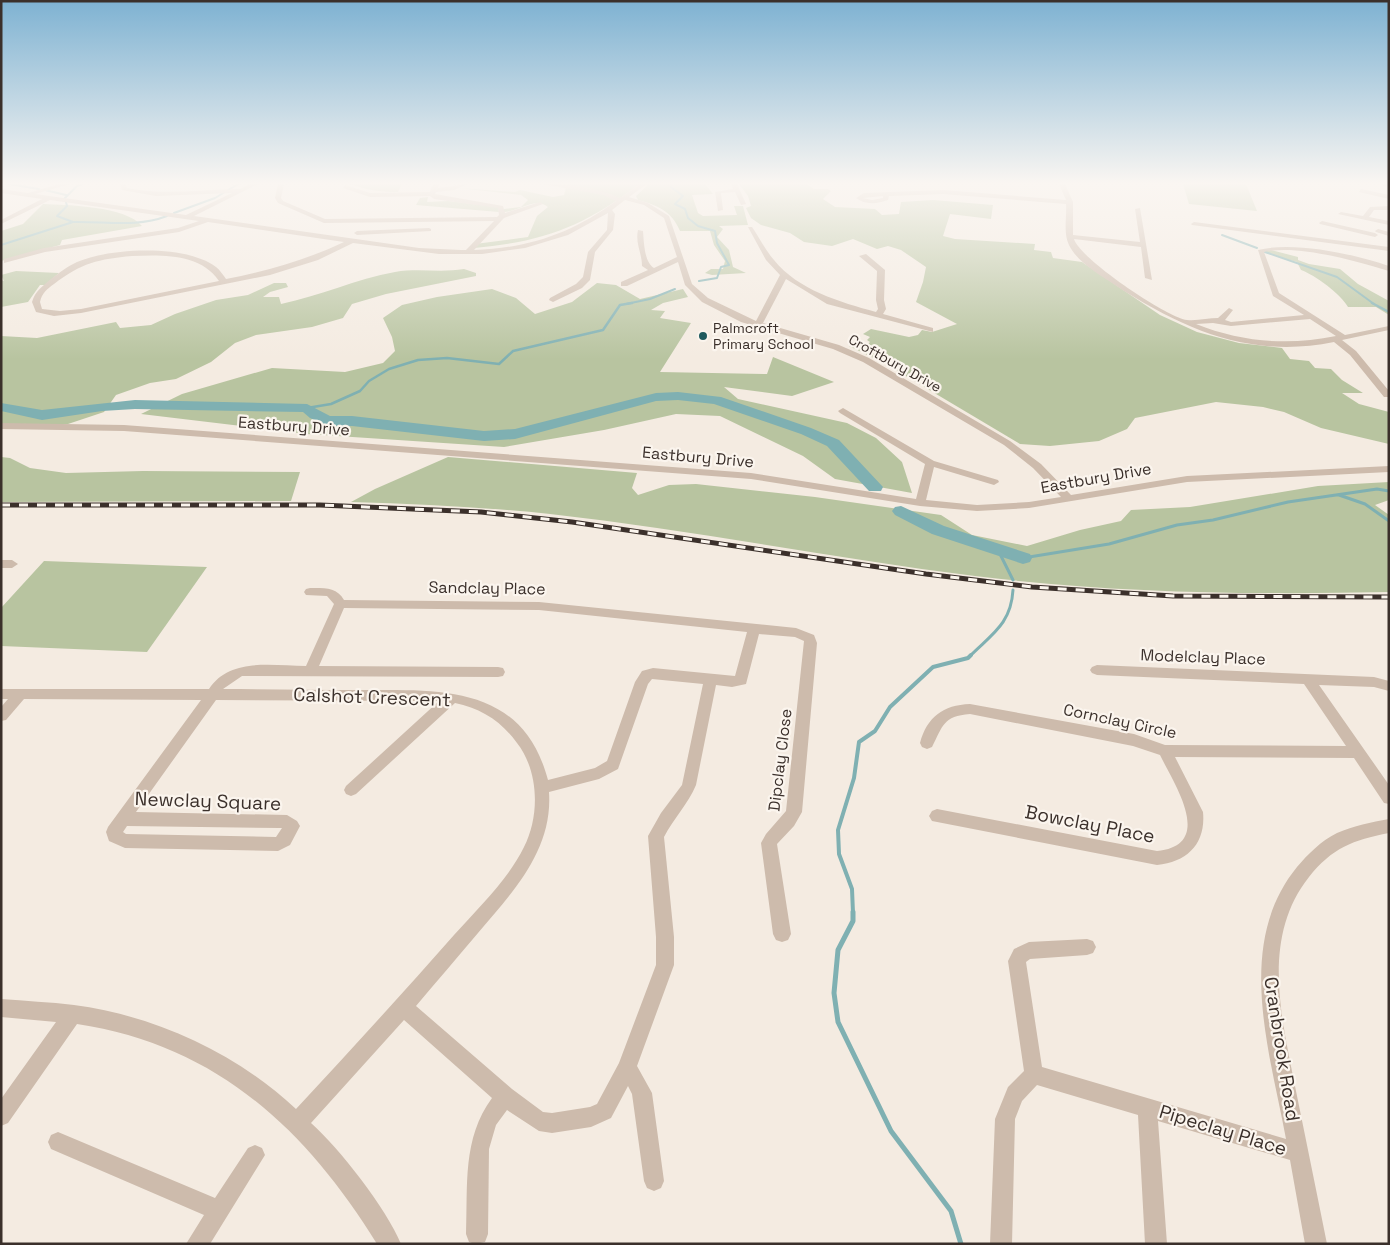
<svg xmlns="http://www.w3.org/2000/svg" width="1390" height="1245" font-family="'Space Grotesk',sans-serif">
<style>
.green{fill:#b8c4a0}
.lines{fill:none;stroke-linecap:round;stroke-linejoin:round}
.stream-far4{stroke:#7fb0b2;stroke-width:2}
.stream-far3{stroke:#7fb0b2;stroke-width:2.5}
.stream-far2{stroke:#7fb0b2;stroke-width:3}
.stream-far1{stroke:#7fb0b2;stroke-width:4}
.stream{stroke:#7fb0b2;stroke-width:5}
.river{fill:#7fb0b2;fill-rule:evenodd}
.minor{fill:#cdbbac;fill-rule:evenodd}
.rail-casing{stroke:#3b302b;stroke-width:5}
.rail{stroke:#fbf5ee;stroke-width:3;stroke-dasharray:9;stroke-linecap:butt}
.poi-dot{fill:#1f5a5e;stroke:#fbf5ee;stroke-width:2}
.labels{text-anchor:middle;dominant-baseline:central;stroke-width:4.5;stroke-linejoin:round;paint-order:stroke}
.far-poi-label{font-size:14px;fill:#3b302b;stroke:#fbf5ee;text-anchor:start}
.far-street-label{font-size:14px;fill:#3b302b;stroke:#fbf5ee}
.street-label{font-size:16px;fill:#3b302b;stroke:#fbf5ee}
.near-street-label{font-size:19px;fill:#3b302b;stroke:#fbf5ee}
</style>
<rect width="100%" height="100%" fill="#f4ebe1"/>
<path class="green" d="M350 184H402L398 192C380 192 367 190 350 184Z
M567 184H639C584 227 542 242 474 248L475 244 528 237 537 216 548 207C536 196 517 212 504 212V209L521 207 528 200 521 195 459 188 515 192 520 190 553 197 564 195Z
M649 184H705L713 194 692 195 698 213 703 216 737 215 734 206H743L748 225 719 226 723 229 717 237 729 250 733 267 746 273 712 275 705 273 711 269H723L725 261 714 245 710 231H680C672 211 657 205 638 200L636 196Z
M739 184H807L814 189H828L831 191 823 199 835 207 875 209 882 215 899 214 901 202 933 200 993 205 991 219 950 214 943 236 955 239 1035 244 1034 250 1051 252 1053 258 1082 262 1160 315 1197 332 1239 343 1282 348 1290 359 1309 361 1315 368 1331 369 1342 380 1363 393H1342L1359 404 1389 412V444L1321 428 1284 412 1263 407 1216 402 1135 418 1127 429 1099 441 1050 446 1020 444 884 363 849 346 854 343 866 346 870 342 867 340 870 337 863 334 871 329 909 337 918 335 922 330 932 332 957 324 916 302 923 282 926 267 901 250 888 246 877 249 853 239 832 246 804 242 790 233 761 225 751 218 746 208 751 206 748 196Z
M1183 184H1246L1257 211 1189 204Z
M428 197 427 202 448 201 498 207 499 212 416 205 420 198Z
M43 204C67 205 126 206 142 226L62 240 60 245 1 261V231L23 224Z
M1271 250 1298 257V260L1309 264 1340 269 1358 284 1389 301V315L1376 307H1348C1341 294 1315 275 1301 270L1297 262 1262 252Z
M464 269 476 273V276L386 294 352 304 343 318 312 327 256 335 235 343 211 362 176 379 150 383 116 395 104 412 68 424H1V336L37 338 116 322 120 328 151 325 175 314 216 300 248 295 274 283H286L288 287 270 292 263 297H279L281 304C320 296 356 279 395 272 418 268 441 273 464 269Z
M16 271 59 273 45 285H40L28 302 1 307V280L4 281 1 275Z
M597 283 616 285 640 299 683 289 688 297 663 303 651 310 665 311 660 318 691 323 660 372 767 374 773 357 834 382 792 396 724 387 738 399 847 423 876 438 902 462 912 493 835 479 803 456 720 416 676 414 604 430 504 447 307 434 141 414 182 394 272 368 345 372 383 363 395 351 392 337 383 318 402 305 437 297 492 289 516 298 535 314 572 302Z
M1 457 10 458 30 468 66 473 143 471 300 472 291 501 1 502Z
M448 457 637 473 632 488 638 495 669 485 696 484 815 497 941 515 972 535 1027 546 1080 530 1121 521 1131 510 1190 507 1318 486 1389 482V500L1375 505 1389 515V592C1251 595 1112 593 975 576 833 558 692 530 550 514 484 507 418 504 351 502L375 489Z
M44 561 207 567 147 652 1 646V608Z"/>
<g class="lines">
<path class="stream-far4" d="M9 184 39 189
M672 184 671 187 683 196 675 204 685 209 688 218 698 226 715 231 717 243 729 265 721 267 717 278 699 281
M45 190 66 195
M65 198 77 186 83 184
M174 213 215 198 238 184
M73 222C105 221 136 228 167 216
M1222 235 1257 248
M1 245 73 222 57 216 67 206 66 202
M1265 252 1337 277 1374 304
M626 304 650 299 675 289"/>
<path class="stream-far3" d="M1372 303 1389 312
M307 408 331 404 360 391 369 381 389 369 418 360 447 358 499 364 513 351 603 330 620 305 632 303"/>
<path class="stream-far2" d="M1339 495 1365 504 1389 521
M999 552 1013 580
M1023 558 1109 544 1177 525 1213 520 1288 502 1377 489 1389 491
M970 656C992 634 1011 624 1013 590"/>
<path class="stream-far1" d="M853 913 852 889 839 854 838 830 854 778 859 742 875 731 890 707 933 667 968 658 971 655"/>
<path class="stream" d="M853 912V921L838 950 834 993 838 1022 891 1131 951 1211 961 1244"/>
<path class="river" d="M678 392 721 397 811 428 839 440 883 487 881 491H869L827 446 801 434 714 404 678 400 656 401 515 439 484 441 352 426H328L310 418 303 412 135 409 102 411 42 420 1 411V403L42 410 135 400 307 404 330 416H352L484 431 515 429 656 393Z
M901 506 944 526 1030 554 1032 558 1030 562 1023 564 932 534 895 515 892 511 895 507Z"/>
<path class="minor" d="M59 184H70L35 194 186 215 232 193 156 196 122 190 120 184H126L127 188C164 196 202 189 240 189L250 184H258L194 216 419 248 461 250H466L494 221 324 223 278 203 275 198 278 184H284L281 198 283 201 325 219 497 217 499 215 498 208 434 199 430 196 370 197 343 188 345 185 370 193 430 192 433 184H439L438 188 468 184 454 190 436 192 435 194 503 206 505 213 540 202 543 204 504 218 474 250C530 248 572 233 616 201L603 195 543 184C569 184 597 187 620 198L640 184H647L629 197 648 203 669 216 692 284 708 298 756 321 780 275 766 260 748 227H752C759 237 765 250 774 260 798 290 840 302 876 312L878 309 876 300 877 271 859 256 866 254 885 270 884 300 886 309 883 314 933 328V332L827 304 786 279 763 323 839 345 869 358 1010 441 1041 464 1071 495 1187 476 1389 466V472L1187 482 1029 508 977 511 920 506 751 479 124 431 1 429V423L124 425 751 473 916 499 925 464 840 413 838 411 843 408 934 461 998 480 999 482 994 485 934 467 926 500 977 505 1029 502 1061 497 1033 468 1004 445 863 362 833 349 741 322 702 302 685 285 678 262 627 286H621V282L648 270 642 266C642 253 635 243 638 230L643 231C644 242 644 262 654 268L677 257 664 218 644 205 625 200 612 210 615 214 613 230 595 252 590 280 582 288 553 302 549 300 550 298 576 284 583 277 588 252 607 230 608 213 568 235 525 248 482 254H439L353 243 318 260 270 275 81 313 54 316 36 312 32 302C35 291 43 286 51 279 59 273 68 266 77 262 110 248 186 244 216 267 220 270 223 275 226 279 267 271 306 260 344 242L208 222 179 232 45 252 4 263V259L44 248 178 228 199 221 50 200 1 224V220L42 199 1 193V189L28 193ZM132 256C162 255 200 253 219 281L81 309 60 311 42 309 40 302C42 293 47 289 54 284 81 263 99 259 132 256Z
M731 184H737L746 204 741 205 735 192 721 193 723 210 718 211 715 192 733 189Z
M1059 184H1065L1073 202V235L1140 242 1135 209 1140 208 1152 280 1145 278 1141 247 1074 239C1080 259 1166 317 1187 320 1197 321 1209 318 1218 318L1229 308 1233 310 1225 320 1231 322 1304 315 1273 296 1258 250C1294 241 1354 254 1389 266V271C1356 261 1297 244 1264 252L1279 293 1345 335 1389 326V330L1342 340 1356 351 1389 391V397H1384L1350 355 1334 342C1251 359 1184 330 1115 285 1099 274 1078 263 1069 245 1063 233 1067 217 1066 204L943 194 889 196 888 200C877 204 865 205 856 198L864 193 943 190 1066 200ZM883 196V198L872 200 863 198ZM1310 319 1336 336C1288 346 1241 342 1196 324L1213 323 1231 326Z
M1381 184H1389V189Z
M1361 189 1389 195V199L1359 192Z
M1389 206V210H1374L1369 217 1389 221V225L1338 214 1341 212 1363 216 1370 207Z
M1322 221 1375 233 1378 235 1375 237 1320 224 1319 223Z
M1194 222 1389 247V251L1192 225 1191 224Z
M429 228 431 229V231L357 235 354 233 357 231Z
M1378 229 1389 232V236L1376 232 1375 231Z
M1 560H12L18 564 12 568H1Z
M310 588C324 588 337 587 344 600L539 602 796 628 814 635 817 643 802 812 794 826 777 844 791 934 788 940 782 942 776 940 773 934 761 843 766 834 786 811 804 641 795 637 759 634 746 684 732 687 716 685 696 785C688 804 674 818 664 837L674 937V965L637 1066 652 1093 664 1181 661 1188 654 1191 647 1188 644 1181 632 1094 628 1086 611 1118 591 1127 552 1133 539 1131 507 1110 496 1125 489 1149 488 1234 485 1242 475 1244 469 1242 466 1234C468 1185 462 1139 492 1098L404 1020 311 1123C340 1149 386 1208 401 1244H377C305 1128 216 1045 77 1024L8 1123 1 1126V1099L56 1022 1 1017V999C25 1001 50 1002 74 1005 156 1016 236 1053 296 1109 349 1052 402 994 454 935 478 908 508 880 524 847 540 816 539 771 517 743 502 722 481 708 455 703L356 794 351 796 346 794 344 790 346 786 439 701 216 700 136 812 287 815 297 821 300 826 290 845 278 851 125 848 109 841 106 832 108 827 201 700 24 699 6 720 1 721V707L8 699H1V689H209C230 657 272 666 306 666L334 604 327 596 306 595 304 592 306 589ZM344 608 539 610 747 632 735 676 653 668 642 671 635 682 607 761 595 768 548 780C522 683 439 690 357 690 313 690 268 689 223 689L242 676 498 677 503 676 505 672 503 668 498 667 319 666ZM652 679 703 684 682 785 661 813 648 836 656 937V965L619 1063 597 1104 590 1107 552 1113 543 1112 512 1089 416 1006C436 982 457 958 478 933 513 892 553 850 549 792L599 779 618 769 648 684ZM127 826 280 828H282L276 837 126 834 123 832Z
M1097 665 1374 677 1389 681V691L1374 687 1319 685 1389 785V804L1384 803 1354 758 1175 757 1203 812C1206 843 1188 862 1157 865L932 821 929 816 932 811 937 809 1157 851C1216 845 1174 784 1160 755L1133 746 970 714C943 716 943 726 932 747L927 749 922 747 920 743C927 717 943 705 970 704L1134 734 1165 745 1346 746 1304 684 1097 675 1092 673 1090 670 1092 667Z
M1389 819V833C1353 840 1332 848 1309 877 1259 940 1283 1024 1297 1096 1307 1145 1317 1194 1327 1244H1305L1290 1160 1158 1121 1167 1244H1145L1138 1115 1037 1085 1022 1101 1015 1119 1012 1244H990L995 1119 1008 1087 1024 1071 1008 961 1014 949 1029 942 1087 939 1093 941 1096 947 1093 953 1087 955 1030 959 1026 962 1042 1067 1286 1139C1270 1052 1234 944 1297 867 1308 854 1321 841 1337 833 1354 826 1371 822 1389 819Z
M58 1132 215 1198 248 1148 255 1145 262 1148 265 1155 210 1244H186L204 1215 51 1149 48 1142 51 1135Z"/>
<g class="rail-casing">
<path id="rail" d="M1 505H320L481 512 572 522 926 574 1032 587 1173 596 1389 597"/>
</g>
<use href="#rail" class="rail"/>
</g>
<linearGradient id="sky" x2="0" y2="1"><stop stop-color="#7eb2d2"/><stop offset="0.51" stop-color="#faf6f2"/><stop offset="1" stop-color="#faf6f2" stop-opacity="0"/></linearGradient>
<rect width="1390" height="359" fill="url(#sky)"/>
<circle class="poi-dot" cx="703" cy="336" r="5"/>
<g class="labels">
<g class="far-poi-label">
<text x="713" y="328">Palmcroft<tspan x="713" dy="16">Primary School</tspan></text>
</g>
<g class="far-street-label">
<text transform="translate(895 363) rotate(29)">Croftbury Drive</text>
</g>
<g class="street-label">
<text transform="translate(294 426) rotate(4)">Eastbury Drive</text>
<text transform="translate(698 457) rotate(5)">Eastbury Drive</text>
<text transform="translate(1096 478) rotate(-10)">Eastbury Drive</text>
<text transform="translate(487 588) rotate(1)">Sandclay Place</text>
<text transform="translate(1203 657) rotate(2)">Modelclay Place</text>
<text transform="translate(1120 721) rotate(12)">Cornclay Circle</text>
<text transform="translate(780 760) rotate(-83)">Dipclay Close</text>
</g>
<g class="near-street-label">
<text transform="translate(372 697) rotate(2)">Calshot Crescent</text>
<text transform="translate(208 801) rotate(2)">Newclay Square</text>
<text transform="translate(1090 824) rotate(11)">Bowclay Place</text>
<text transform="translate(1282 1049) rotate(81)">Cranbrook Road</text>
<text transform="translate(1223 1130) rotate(17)">Pipeclay Place</text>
</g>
</g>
<rect width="1390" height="1245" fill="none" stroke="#3b302b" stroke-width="5"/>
</svg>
